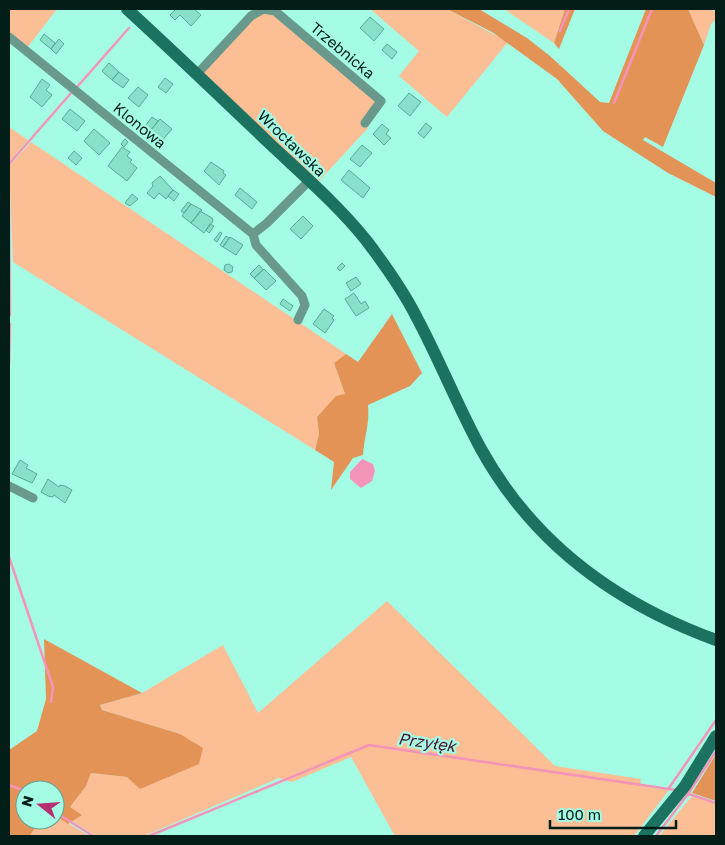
<svg xmlns="http://www.w3.org/2000/svg" width="725" height="845" font-family="'Golos Text',sans-serif">
<style>
.green{fill:#fcbf95}
.forest{fill:#e49357}
.water{fill:#f594b9}
.lines{fill:none;stroke-linecap:round;stroke-linejoin:round}
.stream{stroke:#f594b9;stroke-width:2.5}
.building{fill:#89e0c9;stroke:#55ab96}
.street{stroke:#69998c;stroke-width:9}
.secondary{stroke:#1c7260;stroke-width:12}
.labels{text-anchor:middle;dominant-baseline:central;stroke-width:4.5;stroke-linejoin:round;paint-order:stroke}
.street-label{font-size:15px;fill:#031e18;stroke:#a5fce5}
.water-label{font-size:16px;font-style:italic;fill:#4b112d;stroke:#a5fce5}
</style>
<rect width="100%" height="100%" fill="#a5fce5"/>
<path class="green" d="M9 9H57L27 48 9 32Z
M370 9H447L508 42 447 117 399 76 419 51Z
M504 9H565L554 43Z
M688 9H710L716 12V19L711 24 704 45Z
M270 11 375 99V104L363 122 368 128 319 181 204 77V71L260 12Z
M9 127 28 140 9 162Z
M31 142 346 354 334 363 345 394 317 416 319 434 315 450 13 262 9 166Z
M387 601 555 766 641 779 640 786 669 790 634 836H395L351 757 292 782 279 778 144 836H96L72 821 81 815 70 807 86 786 91 773 127 777 180 734 102 710 100 705 142 693 223 645 258 713Z
M692 796 716 804V836H659Z
M55 815 89 836H29L39 820H55Z"/>
<path class="forest" d="M447 9H479L527 38 550 56 600 102 609 103 646 9H688L704 45 663 147 645 137 643 140 716 183V197L668 173 603 131 557 79 492 32Z
M565 9H575L559 49 554 43Z
M392 314 422 373 410 386 368 405C370 424 364 437 363 455L353 458 331 490 334 462 315 450 319 434 317 417 336 396 345 394 334 363 346 354 358 362Z
M44 639 142 693 100 705 102 710 180 734 203 748 199 764 140 789 127 777 91 773 86 786 70 807 82 815 68 824 55 815V790H25V820H39L40 822 29 836H9V750L37 731 46 699Z
M716 754V801L692 793Z"/>
<path class="water" d="M362 459 373 464 375 471 372 481 361 488 350 479V472Z"/>
<g class="lines">
<path class="stream" d="M560 31 569 9
M77 87 129 28
M614 103 652 9
M9 164 72 92
M9 209 10 315
M9 364 10 324
M9 557 53 687 51 702
M9 785 25 791
M669 788 716 720
M686 793 716 803
M55 812 93 836
M149 836 369 745 676 790
M656 836 688 794 716 751"/>
</g>
<path class="building" d="M176 9H194L201 15 191 26 180 15 175 20 170 15Z
M370 17 384 29 374 41 360 28Z
M44 34 55 43 51 49 40 40Z
M59 39 64 44 56 54 51 49Z
M387 44 397 52 392 59 382 50Z
M109 63 119 72 112 80 102 71Z
M119 72 129 80 123 88 112 80Z
M165 78 173 84 166 93 158 87Z
M42 79 50 85 46 90 52 95 42 107 30 97Z
M138 87 148 95 139 107 128 98Z
M409 93 421 102 410 116 398 106Z
M70 109 85 121 77 131 62 119Z
M152 117 158 121 151 130 145 126Z
M160 119 172 129 161 142 149 132Z
M426 123 432 128 424 138 418 133Z
M382 124 389 130 386 134 391 138 384 145 373 134Z
M94 129 110 143 99 155 84 141Z
M125 139 128 142 124 147 121 144Z
M362 145 372 153 360 167 350 159Z
M122 147 130 152 127 156 132 160 130 162 137 168 127 181 108 166Z
M74 151 82 158 76 165 68 158Z
M211 162 224 171 223 173 226 175 219 185 204 171Z
M349 170 370 188 363 198 341 180Z
M160 176 173 190 166 199 159 193 154 199 147 193 153 186 152 183Z
M240 188 257 202 252 209 235 195Z
M173 190 179 194 174 201 168 196Z
M132 194 138 199 130 206 125 203Z
M188 202 191 204 184 213 181 211Z
M191 204 202 210 191 223 182 216Z
M200 211 212 218 213 221 204 233 191 223Z
M303 216 313 226 301 239 290 229Z
M210 224 214 226 209 233 206 230Z
M220 232 222 233 217 242 214 240Z
M226 236 229 238 223 247 220 245Z
M230 237 243 245 236 255 223 247Z
M342 263 345 266 340 271 337 268Z
M229 264 233 267 232 272 228 273 224 270 225 265Z
M259 265 263 270 254 278 250 274Z
M264 269 276 281 266 290 254 278Z
M356 277 361 284 351 291 346 283Z
M354 293 361 304 365 301 369 308 356 316 345 299Z
M283 299 293 306 290 311 280 304Z
M324 309 334 316 332 318 334 320 325 333 313 324Z
M20 460 28 465 26 468 37 474 32 483 12 474Z
M48 479 59 487 60 485 65 486 72 490 65 503 54 495 53 497 48 496 41 492Z"/>
<g class="lines">
<path class="street" d="M263 9 275 11 381 101 365 123
M9 37 253 234 256 245 302 296 305 305 298 320
M197 74 251 16 263 9
M253 234 267 223 309 181
M9 486 33 498"/>
<path class="secondary" d="M127 9C175 53 222 98 269 143 302 174 338 205 366 240 385 265 403 290 417 318 440 361 458 407 481 449 533 543 617 604 716 640
M644 836 685 786 716 736"/>
</g>
<g class="labels">
<g class="street-label">
<text transform="translate(343 50) rotate(40)">Trzebnicka</text>
<text transform="translate(140 125) rotate(39)">Klonowa</text>
<text transform="translate(292 143) rotate(44)">Wrocławska</text>
</g>
<g class="water-label">
<text transform="translate(427 742) rotate(8)">Przyłęk</text>
</g>
</g>
<rect width="725" height="845" fill="none" stroke="#031e18" stroke-width="20"/>
<g transform="translate(40 805) rotate(287)"><circle r="24" fill="#a5fce5" stroke="#64a393"/>
<path d="M0-4L9 19L0 12L-9 19Z" fill="#b62f71"/>
<text y="-8" font-size="14" font-weight="bold" text-anchor="middle" fill="#031e18">N</text>
</g>
<path d="M550 820v8h126v-8" fill="none" stroke="#031e18" stroke-width="2.5"/>
<text x="558" y="820" font-size="15" fill="#031e18" stroke="#a5fce5" stroke-width="4" paint-order="stroke">100 m</text>
</svg>
